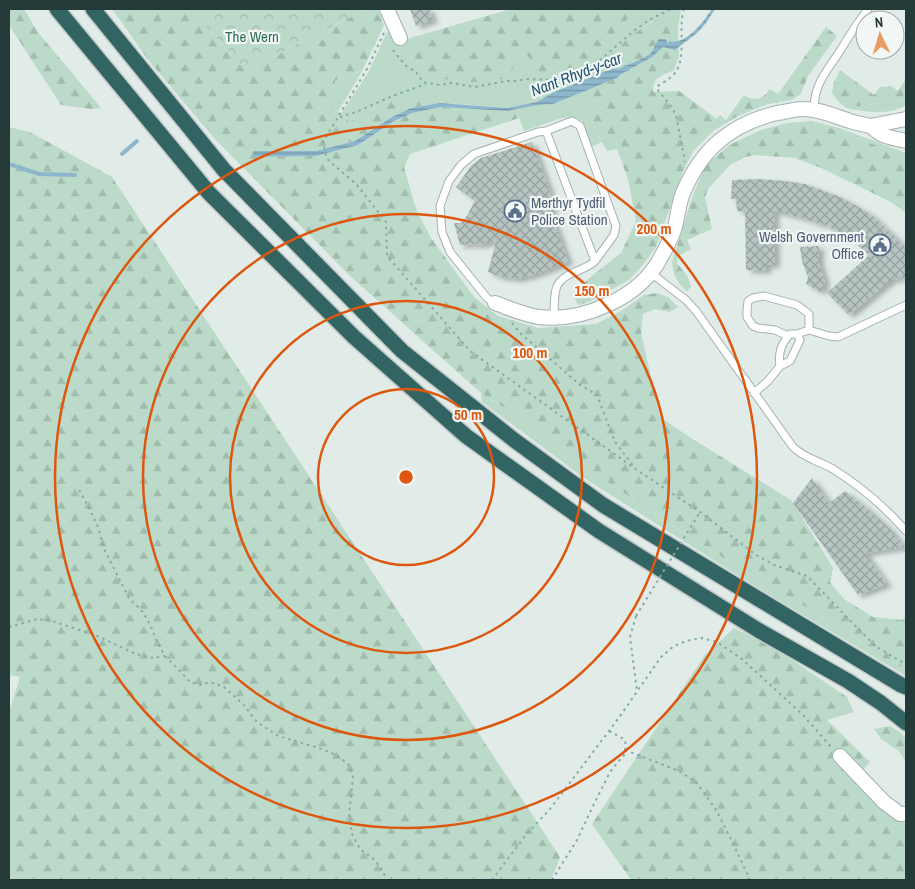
<svg xmlns="http://www.w3.org/2000/svg" width="915" height="889" font-family="'Archivo Narrow',sans-serif">
<style>
.green{fill:#bcdac9}
.forest{fill:url(#forest-firs)}
.park{fill:url(#park-crowns)}
.water{fill:url(#water-rules)}
.lines{fill:none;stroke-linecap:round;stroke-linejoin:round}
.stream{stroke:#8db7cc;stroke-width:4}
.building{fill:url(#building-cross-hatch);filter:url(#shadow)}
.lane-casing{stroke:#a4b2b0;stroke-width:9}
.street-casing{stroke:#a4b2b0;stroke-width:16}
.highway-casing{stroke:#c1c8c7;stroke-width:18}
.path{stroke:#84aca7;stroke-width:2;stroke-dasharray:2.5 4;stroke-linecap:butt}
.lane{stroke:#fff;stroke-width:7}
.street{stroke:#fff;stroke-width:14}
.highway{stroke:#316463;stroke-width:15}
.path-bridge{stroke:#84aca7;stroke-width:2;stroke-dasharray:2.5 4;stroke-linecap:butt}
.ring{fill:none;stroke:#de570e;stroke-width:2.5}
.labels{text-anchor:middle;dominant-baseline:central;stroke-width:4.5;stroke-linejoin:round;paint-order:stroke}
.park-label{font-size:15px;fill:#306e53;stroke:#f2f7f6}
.service-label{font-size:15px;fill:#4e5e75;stroke:#f2f7f6;text-anchor:start}
.water-label{font-size:16px;font-style:italic;fill:#215672;stroke:#f2f7f6}
.centre{fill:#de570e;stroke:#f2f7f6;stroke-width:2.5}
.ring-label{font-size:15px;text-anchor:middle;font-weight:bold;fill:#de570e;stroke:#f2f7f6;stroke-width:4.5;stroke-linejoin:round;paint-order:stroke}
</style>
<defs>
<pattern id="forest-firs" width="22" height="20" patternUnits="userSpaceOnUse" patternTransform="scale(1.25)"><rect width="22" height="20" fill="#bcdac9"/><path d="M5 1l3.5 6h-7zM16 11l3.5 6h-7z" fill="#a1bcad"/></pattern>
<pattern id="park-crowns" width="20" height="18" patternUnits="userSpaceOnUse" patternTransform="scale(1.25)"><rect width="20" height="18" fill="#bcdac9"/><path d="M2 6a3 3 0 1 1 6 0M12 15a3 3 0 1 1 6 0" fill="none" stroke="#a1bcad"/></pattern>
<pattern id="water-rules" width="6" height="5" patternUnits="userSpaceOnUse" patternTransform="scale(1.25)"><rect width="6" height="5" fill="#8db7cc"/><path d="M0 2.5h6" fill="none" stroke="#7396a7"/></pattern>
<pattern id="building-cross-hatch" width="8" height="8" patternUnits="userSpaceOnUse" patternTransform="scale(1.25)"><rect width="8" height="8" fill="#b7c5c2"/><path d="M0 0l8 8M0 8l8-8" fill="none" stroke="#94a19f"/></pattern>
<filter id="shadow"><feDropShadow dx="5" dy="3" stdDeviation="2.5" flood-color="#0004"/></filter>
</defs>
<rect width="100%" height="100%" fill="#e1ebe8"/>
<path class="green" d="M634 9H681L678 28 670 20 653 21 637 31 606 61 604 66 614 68 552 93 537 102 507 108 474 105 466 99 390 101 367 111 350 122 341 114 369 71 388 30 396 45 410 38 415 59 425 76 443 78 509 77 515 65 526 53 534 65 537 75 625 22Z
M362 71 338 112 333 108 335 81 346 75Z
M592 88 588 109 595 129 602 142 591 147 582 121 573 117 562 118 524 131 516 109 538 105 553 104Z
M906 92V105C889 116 865 112 846 108L900 100Z
M812 121 839 128 906 153V157Z
M481 393 557 441 600 477 699 543 844 630 877 655 906 669V676L745 580 584 478 482 402Z"/>
<path class="forest" d="M9 9H24L37 31 101 108 90 109 61 105 9 25Z
M112 9H191L246 71 366 9H378L384 25 362 71 346 75 335 81 333 108 350 122 367 111 390 101 413 100 444 95 466 99 474 105 440 103 411 108 392 117 355 141 316 151H253V157L316 156 358 145 394 121 412 113 441 107 507 111 516 109 519 118 410 154 404 167 416 209 431 238 474 297 498 316 538 328 596 324 621 311 644 295 657 293 669 298 678 307 670 312 655 309 643 314 641 333 660 417 691 438 791 500 833 568 830 582 844 599 873 617 902 620 906 616V669L877 655 844 630 699 543 600 477 557 441 481 393 350 276 214 138 149 61Z
M511 9H634L625 22 587 61 558 73 537 76 534 65 526 53 515 65 509 77 491 82H464L425 76 415 59 410 38Z
M663 18 670 20 678 28 679 56 674 70C662 76 653 76 653 92L679 91 717 119 720 115 726 120 744 95C754 102 764 99 770 89L778 94 826 27 837 36 808 76 801 94 791 100 768 104 738 116 713 131 693 151 683 172 656 247 643 265 629 280 589 302 578 305 574 297 579 287 593 275 621 253 636 221 628 179 617 149 607 151 595 129 588 109 592 88 617 78 618 69 604 66 606 61C622 43 640 25 663 18Z
M840 70 874 95 880 87 891 86 898 91 906 79V92L900 100 846 108 838 101 832 93 834 82Z
M812 121 906 157V213L891 202 821 168 795 158 754 155 746 157 731 164 708 189 705 197 712 229 687 240 691 249 678 256 677 263 688 277 691 287 687 291C677 284 673 273 672 262L692 198 705 166 729 145 761 130 787 123Z
M9 127 30 132 112 177 560 857 551 880H9V712L20 677 9 675Z
M734 628 779 651 847 697 854 712 827 720 870 762 855 779C868 793 889 820 906 823V880H631L592 824 705 655Z
M890 726 900 732 906 739V762L899 751 881 739 874 729Z"/>
<path class="park" d="M191 9H366L246 71Z"/>
<path class="water" d="M712 9H715L706 23 697 33 675 50 663 47 652 57 621 74 617 78 553 104 538 105 507 111 441 107 412 113 394 121 358 145 316 156 253 157V151H316L355 141 392 117 411 108 440 103 507 108 537 102 552 93 614 68 618 69C627 65 643 59 650 54 654 50 655 44 659 39H665L669 44V41C686 46 704 21 712 9Z"/>
<g class="lines">
<path class="stream" d="M122 154 137 141
M9 165H12L39 174 75 175"/>
</g>
<path class="building" d="M410 9H429L433 20 416 26Z
M532 142 554 204 550 211 568 262 533 275 518 279 500 277 488 272 496 241 480 245 472 244 460 245 454 223H461L466 217 475 201 456 187 471 166 481 158Z
M758 179 785 181 805 184 840 197 855 205 873 216 894 236 906 248V284L901 276 896 280 894 278 891 280 849 315 827 293 869 255 857 245 867 244 832 229 822 223 821 225 806 219 774 211 775 265H766V271L746 270 745 211H737L736 199H731L732 180Z
M819 246V263L825 282 821 292 806 284 808 277 802 261 800 247Z
M812 478 829 503 845 491 863 505 878 518 890 529 905 547 865 553 887 584 858 595 793 503Z"/>
<g class="lines">
<g class="lane-casing">
<path id="lane" d="M814 109C814 84 827 71 840 51 849 36 858 22 868 9
M651 273 686 300 696 311 793 447C804 458 819 461 833 469 860 486 885 507 906 531
M495 303 487 298 450 252 442 232 440 206 449 181 461 165 474 154 538 132 546 131
M554 317C555 292 551 281 577 271 584 268 590 266 595 261L546 131 572 121 580 126 616 226 614 235 595 261
M790 334H797L800 340 790 361 780 366C778 353 781 344 790 334Z
M797 334 809 330 829 336 838 337 906 305
M788 336 775 330 758 328 753 326 747 317V310L748 301 753 298 764 296 797 305 809 314V330
M754 393 768 381 780 366"/>
</g>
<g class="street-casing">
<path id="street" d="M387 9 400 38
M870 126 906 119
M495 303C509 308 524 315 539 317 583 322 640 298 661 257 666 248 671 239 674 230 678 218 678 205 683 193 701 150 730 124 777 113 785 112 794 109 803 109 821 109 836 117 853 122 859 124 866 124 872 127 875 129 877 132 881 134 888 138 898 139 906 141
M840 756 884 802 900 814H906"/>
</g>
<g class="highway-casing">
<path id="highway" d="M57 9 209 193 354 337 466 436 599 531 758 630 848 681 881 703 906 723
M93 9 224 170 402 351 514 440 603 505 901 685 906 687"/>
</g>
<path class="path" d="M684 9C677 29 689 63 671 77 668 80 662 83 658 86L657 89 670 105 676 115 685 162
M384 33 367 69 323 142 327 159 357 185 386 222 387 256 470 351 637 470 700 512 756 555 774 565 807 576 875 646 902 662 906 659
M393 50 405 65 416 72 423 82 440 85 451 83 475 87 506 81H517L525 79 555 80 572 76 599 61 635 30 649 20 671 9
M340 117 356 112 395 95 426 84
M512 323 520 333 579 384 597 395 615 442 635 468
M79 490 89 508 98 527 105 551 129 598 142 611 150 624 156 640 165 656 180 671 190 682 201 685 210 682 224 687 244 705 257 722 278 736 319 748 336 755 348 764 353 777 349 815 352 834 360 849 375 860 384 873 385 880
M636 616 630 637 637 691
M9 627 37 619 52 621 95 635 136 654 153 658 165 656
M625 750 679 771 696 782 715 808 732 841 750 880
M492 880 525 836 550 809 618 719 661 657 674 646 686 641 701 638 717 642 742 659 803 715 831 747
M552 880 577 840 592 808 610 772 624 755 626 745 624 739 609 731"/>
<use href="#lane" class="lane"/>
<use href="#street" class="street"/>
<use href="#highway" class="highway"/>
<path class="path-bridge" d="M636 616 700 512"/>
</g>
<g class="ring">
<circle cx="406" cy="477" r="88"/>
<circle cx="406" cy="477" r="176"/>
<circle cx="406" cy="477" r="263"/>
<circle cx="406" cy="477" r="351"/>
</g>
<defs>
<g id="civic-ring" transform="scale(1.125)"><circle r="9.5" fill="#f2f7f6" stroke="#5c6f8a" stroke-width="1.5"/><path d="M-.6-6.5H3V-4.5H.6V-3L4-1V1h2V6H-6V1h2V-1L-.6-3ZM-1.2 2.5V6h2.4V2.5Z" fill="#5c6f8a"/></g>
</defs>
<g fill-rule="evenodd">
<use href="#civic-ring" x="515" y="211"/>
<use href="#civic-ring" x="880" y="245"/>
</g>
<g class="labels">
<g class="park-label">
<text x="252" y="36">The Wern</text>
</g>
<g class="service-label">
<text x="531" y="202">Merthyr Tydfil<tspan x="531" dy="17">Police Station</tspan></text>
<text x="864" y="236" text-anchor="end">Welsh Government<tspan x="864" dy="17">Office</tspan></text>
</g>
<g class="water-label">
<text transform="translate(576 74) rotate(-21)">Nant Rhyd-y-car</text>
</g>
</g>
<circle cx="406" cy="477" r="8" class="centre"/>
<g class="ring-label">
<text x="654" y="234">200 m</text>
<text x="592" y="296">150 m</text>
<text x="530" y="358">100 m</text>
<text x="468" y="420">50 m</text>
</g>
<rect width="915" height="889" fill="none" stroke="#233a38" stroke-width="20"/>
<g transform="translate(880 35) rotate(355)"><circle r="24" fill="#f2f7f6" stroke="#9fabaa"/>
<path d="M0-4L9 19L0 12L-9 19Z" fill="#e89b62"/>
<text y="-8" font-size="14" font-weight="bold" text-anchor="middle" fill="#233a38">N</text>
</g>
</svg>
